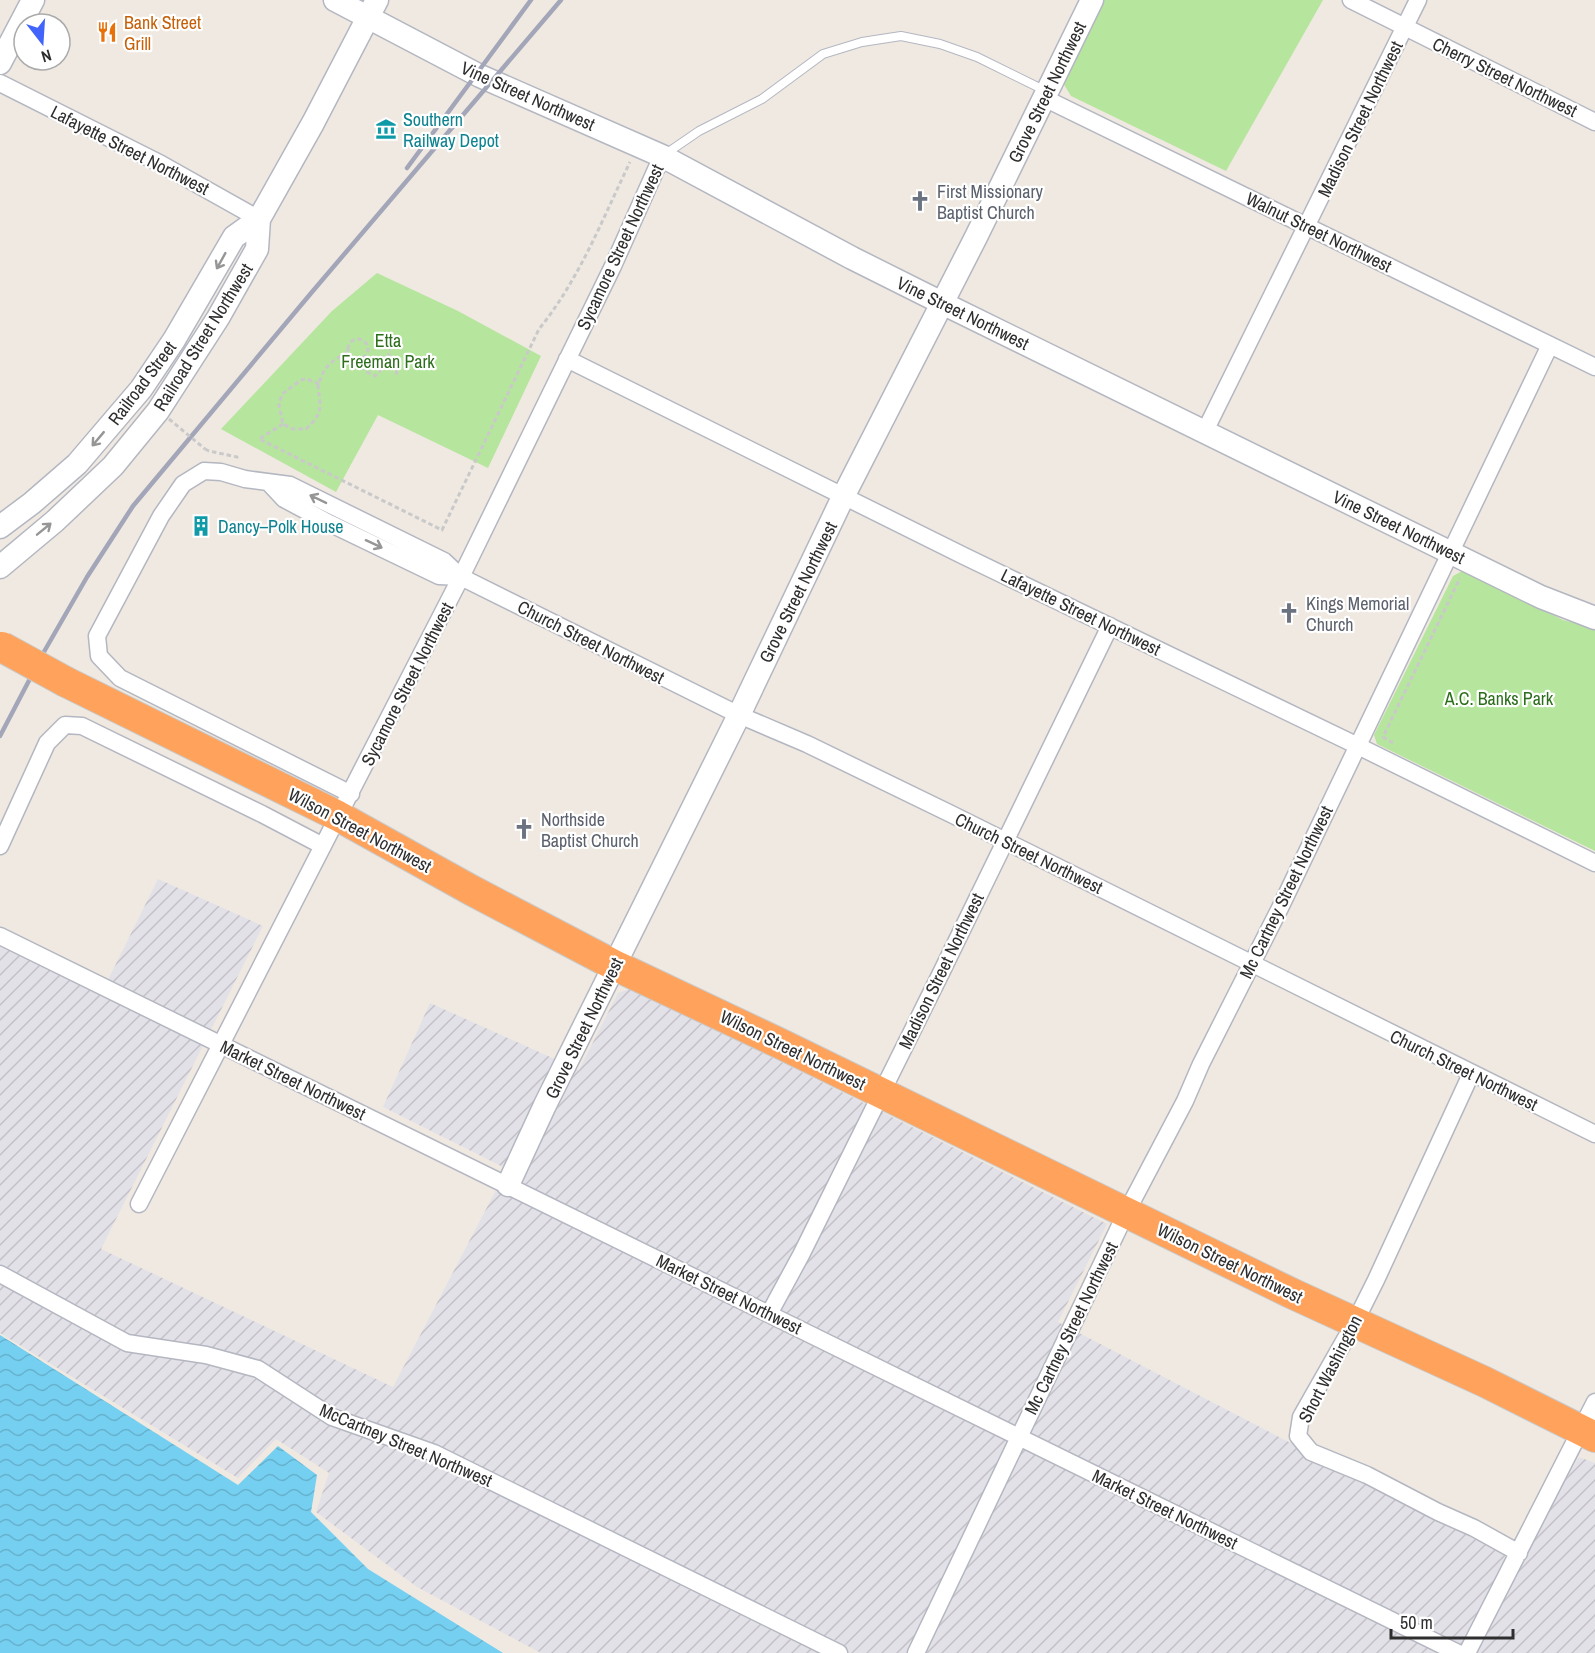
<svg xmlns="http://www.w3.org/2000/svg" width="1595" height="1653" font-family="'Archivo Narrow',sans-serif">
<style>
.industrial{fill:url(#industrial-furrows)}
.park{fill:#b6e59e}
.water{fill:url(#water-waves)}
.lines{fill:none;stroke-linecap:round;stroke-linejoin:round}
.lane-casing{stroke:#b4b7c1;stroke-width:10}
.street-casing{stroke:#b4b7c1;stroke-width:19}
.secondary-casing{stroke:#b4b7c1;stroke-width:25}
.highway-casing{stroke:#c9c9c9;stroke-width:32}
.path{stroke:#c9c9c9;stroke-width:3;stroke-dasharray:4.5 3;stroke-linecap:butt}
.lane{stroke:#fff;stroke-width:8}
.street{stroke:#fff;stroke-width:16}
.secondary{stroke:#fff;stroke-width:22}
.highway{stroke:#ffa35c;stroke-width:30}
.rail{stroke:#a3a6b8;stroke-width:4.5}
.highway-bridge-casing{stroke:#c9c9c9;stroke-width:32;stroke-linecap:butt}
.path-bridge{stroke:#c9c9c9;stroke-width:3;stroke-dasharray:4.5 3;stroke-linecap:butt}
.highway-bridge{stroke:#ffa35c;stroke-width:30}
.oneway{stroke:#969696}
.labels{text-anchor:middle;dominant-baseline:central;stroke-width:4.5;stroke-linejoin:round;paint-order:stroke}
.food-label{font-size:18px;fill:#c56008;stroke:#fff;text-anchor:start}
.street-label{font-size:18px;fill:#2e2e2e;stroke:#fff}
.culture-label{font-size:18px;fill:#0d838f;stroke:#fff;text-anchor:start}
.worship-label{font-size:18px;fill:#5b616d;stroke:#fff;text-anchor:start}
.park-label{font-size:18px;fill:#2c6e1b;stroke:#fff}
</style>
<defs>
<pattern id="industrial-furrows" width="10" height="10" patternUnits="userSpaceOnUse" patternTransform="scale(1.5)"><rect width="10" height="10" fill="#e3e1e8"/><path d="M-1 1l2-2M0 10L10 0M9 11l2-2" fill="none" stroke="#c3c1c7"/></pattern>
<pattern id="water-waves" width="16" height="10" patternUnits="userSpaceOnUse" patternTransform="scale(1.5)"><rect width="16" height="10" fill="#75cff0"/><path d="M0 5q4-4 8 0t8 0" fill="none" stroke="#66b2ce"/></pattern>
</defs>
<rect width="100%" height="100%" fill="#efe9e1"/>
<path class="industrial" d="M158 879 263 926 101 1249 393 1387 495 1192 505 1168 383 1107 430 1003 579 1070 618 993 632 988 1107 1224 1058 1322 1518 1561 1579 1457 1595 1463V1653H541L417 1587 316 1512 329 1473 276 1439 238 1478 0 1333V940L102 992Z"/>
<path class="park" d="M1104 0H1323L1226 171 1071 96 1063 83 1070 64Z
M377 273 458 311 541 356 488 468 378 415 336 492 221 429 332 311Z
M1464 570 1563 620 1595 628V851L1377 744 1374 735 1453 576Z"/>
<path class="water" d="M0 1335 238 1485 278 1446 317 1475 311 1512 368 1569 503 1653H0Z"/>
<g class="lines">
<g class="lane-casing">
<path id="lane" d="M664 155 699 131 762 99 823 54 862 42 901 36 940 44 977 57 1046 91"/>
</g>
<g class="street-casing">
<path id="street" d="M1351 0 1595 122
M0 83 161 164 259 219
M1044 98 1595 367
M567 359 964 556 1358 746 1595 863
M1205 431 1418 0
M269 483 284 499 329 523 439 576 461 577
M351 794 120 678 99 656 97 636 161 516 183 484 204 471 221 472 245 479 290 485 444 561 461 577 739 715 807 744 949 813 1595 1134
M0 846 47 743 65 725 82 726 262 814 323 846
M0 936 1458 1653
M1471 1074 1376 1280 1355 1322 1301 1417 1298 1436 1311 1452 1367 1475 1438 1512 1474 1528 1519 1553
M139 1204 461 577 613 266 662 156
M0 1274 127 1343 206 1355 258 1369 332 1417 434 1453 839 1653
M769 1314 801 1255 941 973 1110 626
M916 1653 1126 1213 1185 1101 1201 1064 1280 908 1550 345
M1467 1653 1595 1402"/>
</g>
<g class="secondary-casing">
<path id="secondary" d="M335 0 480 76 662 156 852 258 942 303 1541 597 1595 618
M0 63 33 0
M0 527 32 503 77 464 141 389 174 340 234 237 259 219
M0 567 55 521 113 466 158 411 218 318 257 249 259 219 313 123 377 0
M508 1185 545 1105 739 715 844 495 976 237 1092 0"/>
</g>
<g class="highway-casing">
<path id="highway" d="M66 682 338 816 471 890 614 965 783 1045 1291 1293 1485 1382 1595 1437"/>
</g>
<path class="path" d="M382 332 380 336 392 341 387 363 397 370 396 377
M348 349a10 10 0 1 1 20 0a10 10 0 1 1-20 0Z
M362 358 365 371 375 376 387 363
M319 384 307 379 301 380 282 394 279 405 283 424 293 429H306C323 412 321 410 318 386 324 366 330 362 348 352
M283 424 259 439 442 530 539 329C579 280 603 218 630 162
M205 449 209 451 237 457 236 461
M1393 743 1383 737 1460 578"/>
<use href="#lane" class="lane"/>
<use href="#street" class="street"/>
<use href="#secondary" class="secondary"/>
<use href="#highway" class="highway"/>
<path class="rail" d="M407 168 531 0
M0 736 45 650 87 577 133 506 312 292 561 0"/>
<g class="highway-bridge-casing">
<path id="highway-bridge" d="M2 647 66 682"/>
</g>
<path class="path-bridge" d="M169 419 205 449"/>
<use href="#highway-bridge" class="highway-bridge"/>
</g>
<defs><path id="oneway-shaft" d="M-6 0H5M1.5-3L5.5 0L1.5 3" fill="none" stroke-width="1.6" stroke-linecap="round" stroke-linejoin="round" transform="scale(1.5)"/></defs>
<g class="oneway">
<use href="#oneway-shaft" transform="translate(221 261) rotate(119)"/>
<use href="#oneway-shaft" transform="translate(98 439) rotate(130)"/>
<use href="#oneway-shaft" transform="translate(318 499) rotate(-154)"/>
<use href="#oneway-shaft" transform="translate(44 529) rotate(-39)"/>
<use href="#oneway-shaft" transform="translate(374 544) rotate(25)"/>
</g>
<defs>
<g id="restaurant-bare" transform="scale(1.62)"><path d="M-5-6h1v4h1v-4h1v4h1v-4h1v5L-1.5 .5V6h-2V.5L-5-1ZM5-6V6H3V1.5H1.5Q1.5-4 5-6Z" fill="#e8710a" stroke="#fff" stroke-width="2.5" paint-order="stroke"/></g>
<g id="museum-bare" transform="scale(1.62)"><path d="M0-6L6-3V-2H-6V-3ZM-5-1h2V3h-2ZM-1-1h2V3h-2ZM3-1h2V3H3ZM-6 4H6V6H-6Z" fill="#0f9aa8" stroke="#fff" stroke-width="2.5" paint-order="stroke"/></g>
<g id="church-bare" transform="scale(1.62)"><path d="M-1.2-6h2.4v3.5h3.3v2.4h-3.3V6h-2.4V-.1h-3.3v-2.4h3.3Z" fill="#6b7280" stroke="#fff" stroke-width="2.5" paint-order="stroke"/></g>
<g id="building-bare" transform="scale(1.62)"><path d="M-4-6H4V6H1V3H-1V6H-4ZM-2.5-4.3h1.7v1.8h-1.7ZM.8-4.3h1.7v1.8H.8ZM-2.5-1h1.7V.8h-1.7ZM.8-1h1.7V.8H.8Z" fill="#0f9aa8" stroke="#fff" stroke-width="2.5" paint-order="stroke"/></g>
</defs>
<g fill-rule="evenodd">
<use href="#restaurant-bare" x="107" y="32"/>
<use href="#museum-bare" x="386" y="129"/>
<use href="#church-bare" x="920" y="201"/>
<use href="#building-bare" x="201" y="526"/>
<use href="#church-bare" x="1289" y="613"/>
<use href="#church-bare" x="524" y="829"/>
</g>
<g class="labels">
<g class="food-label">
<text x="124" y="22">Bank Street<tspan x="124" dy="21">Grill</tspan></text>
</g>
<g class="street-label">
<text transform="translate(1505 77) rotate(26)">Cherry Street Northwest</text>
<text transform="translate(1047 92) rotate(-64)">Grove Street Northwest</text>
<text transform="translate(528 96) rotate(24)">Vine Street Northwest</text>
<text transform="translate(1360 119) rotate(-64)">Madison Street Northwest</text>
<text transform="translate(130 150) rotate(27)">Lafayette Street Northwest</text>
<text transform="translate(1319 232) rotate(26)">Walnut Street Northwest</text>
<text transform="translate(620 247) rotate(-65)">Sycamore Street Northwest</text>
<text transform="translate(963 313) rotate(26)">Vine Street Northwest</text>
<text transform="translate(203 337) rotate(-58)">Railroad Street Northwest</text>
<text transform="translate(142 383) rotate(-53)">Railroad Street</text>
<text transform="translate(1399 527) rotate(26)">Vine Street Northwest</text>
<text transform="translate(798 592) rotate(-64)">Grove Street Northwest</text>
<text transform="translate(1081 612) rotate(26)">Lafayette Street Northwest</text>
<text transform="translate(591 642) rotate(27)">Church Street Northwest</text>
<text transform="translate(407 684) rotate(-63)">Sycamore Street Northwest</text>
<text transform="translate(360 830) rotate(28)">Wilson Street Northwest</text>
<text transform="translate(1029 853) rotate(26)">Church Street Northwest</text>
<text transform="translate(1286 892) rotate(-64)">Mc Cartney Street Northwest</text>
<text transform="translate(941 971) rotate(-64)">Madison Street Northwest</text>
<text transform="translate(584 1028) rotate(-64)">Grove Street Northwest</text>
<text transform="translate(793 1050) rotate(26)">Wilson Street Northwest</text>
<text transform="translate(1464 1070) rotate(26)">Church Street Northwest</text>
<text transform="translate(293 1080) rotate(26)">Market Street Northwest</text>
<text transform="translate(1230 1263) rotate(26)">Wilson Street Northwest</text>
<text transform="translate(729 1294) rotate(26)">Market Street Northwest</text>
<text transform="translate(1071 1328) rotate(-64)">Mc Cartney Street Northwest</text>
<text transform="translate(1330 1369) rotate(-63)">Short Washington</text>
<text transform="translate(406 1445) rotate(23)">McCartney Street Northwest</text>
<text transform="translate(1165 1509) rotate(26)">Market Street Northwest</text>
</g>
<g class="culture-label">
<text x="403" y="119">Southern<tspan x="403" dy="21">Railway Depot</tspan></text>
<text x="218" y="526">Dancy–Polk House</text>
</g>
<g class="worship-label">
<text x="937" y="191">First Missionary<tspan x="937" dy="21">Baptist Church</tspan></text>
<text x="1306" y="603">Kings Memorial<tspan x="1306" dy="21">Church</tspan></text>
<text x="541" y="819">Northside<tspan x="541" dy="21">Baptist Church</tspan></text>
</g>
<g class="park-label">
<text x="388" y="340">Etta<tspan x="388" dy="21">Freeman Park</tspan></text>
<text x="1499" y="698">A.C. Banks Park</text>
</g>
</g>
<g transform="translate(42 42) rotate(163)"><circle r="28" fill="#ffffff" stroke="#ababab" stroke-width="1.5"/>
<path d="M0-4.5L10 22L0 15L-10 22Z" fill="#4264fb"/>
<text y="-9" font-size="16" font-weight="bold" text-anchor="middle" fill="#2e2e2e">N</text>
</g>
<path d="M1391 1629v9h122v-9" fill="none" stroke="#2e2e2e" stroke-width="3"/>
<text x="1400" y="1629" font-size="18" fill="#2e2e2e" stroke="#ffffff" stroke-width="4.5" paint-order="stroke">50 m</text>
</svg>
